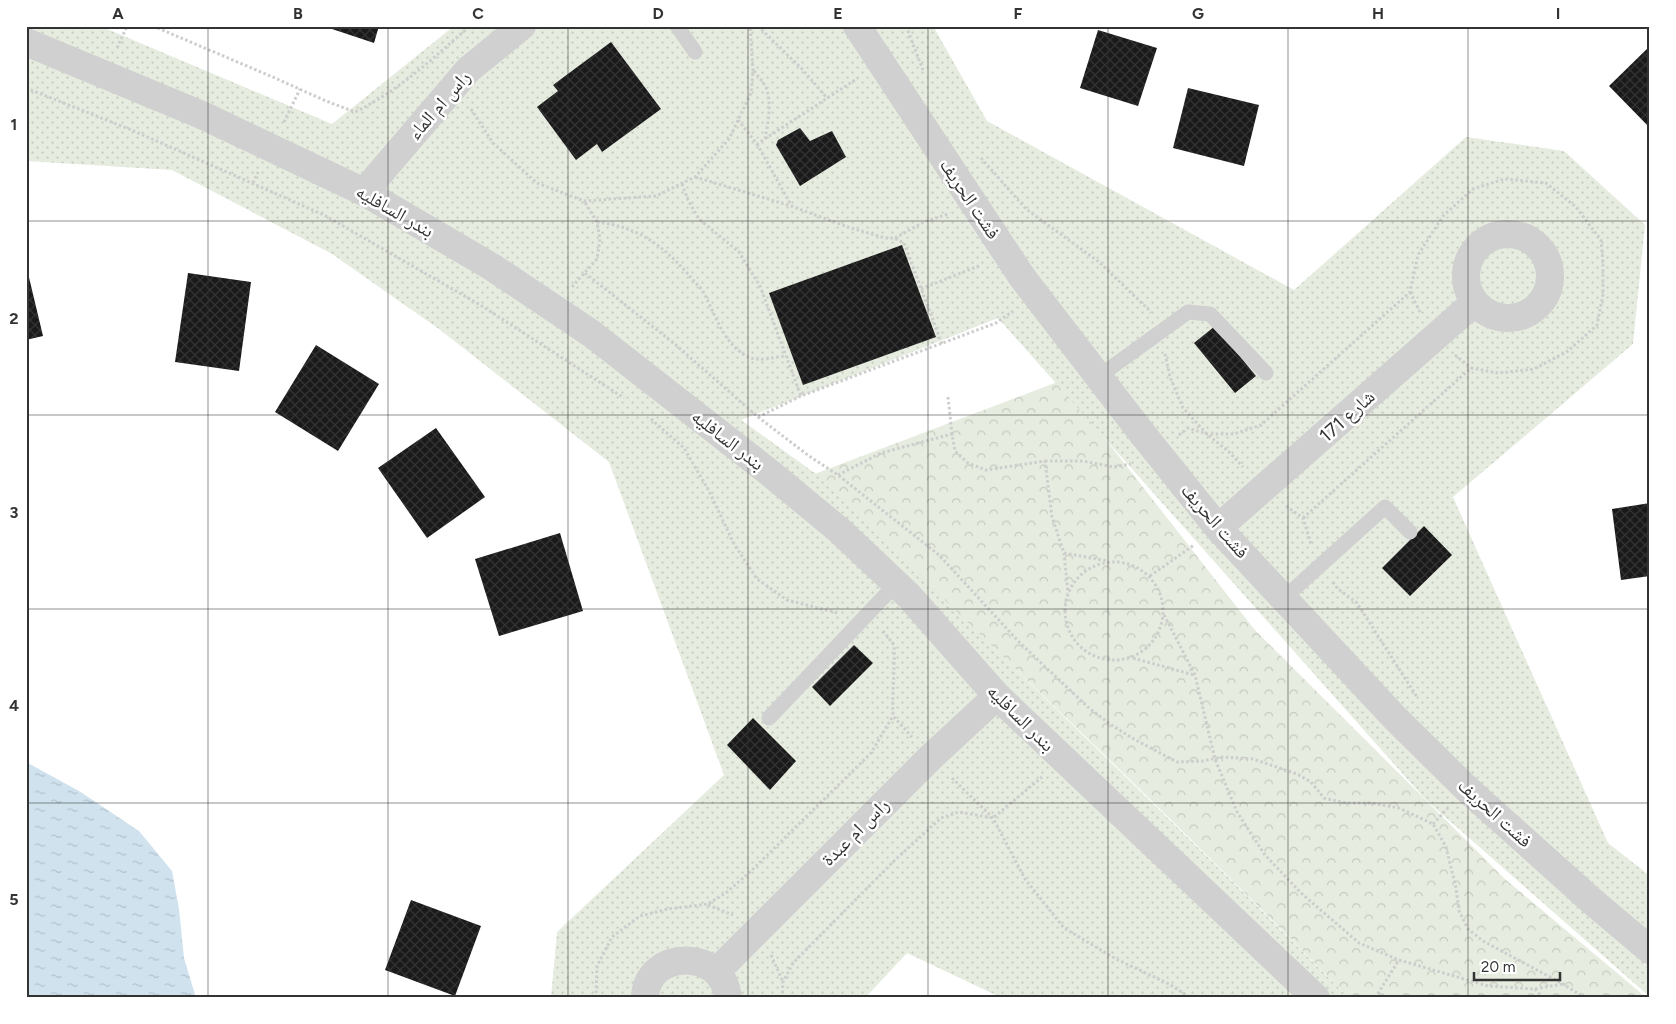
<svg xmlns="http://www.w3.org/2000/svg" width="1676" height="1024" font-family="Figtree,'Noto Naskh Arabic',sans-serif">
<style>
.park{fill:url(#park-crowns)}
.garden{fill:url(#garden-dots)}
.water{fill:url(#water-ripples)}
.building{fill:url(#building-cross-hatch)}
.lines{fill:none;stroke-linecap:round;stroke-linejoin:round}
.path{stroke:#cdcdcd;stroke-width:3;stroke-dasharray:2.5 2.5;stroke-linecap:butt}
.lane{stroke:#d0d0d0;stroke-width:15}
.street{stroke:#d0d0d0;stroke-width:28}
.grid{fill:none;stroke:#333;stroke-width:1;stroke-opacity:0.55}
.labels{text-anchor:middle;dominant-baseline:central;stroke-width:5;stroke-linejoin:round;paint-order:stroke}
.street-label{font-size:19px;fill:#333;stroke:#fff}
.neatline{fill:none;stroke:#333;stroke-width:2}
.grid-label{font-size:16px;text-anchor:middle;font-weight:bold;fill:#333}
</style>
<defs>
<pattern id="park-crowns" width="20" height="18" patternUnits="userSpaceOnUse" patternTransform="scale(1.25)"><rect width="20" height="18" fill="#e6ecdf"/><path d="M2 6a3 3 0 1 1 6 0M12 15a3 3 0 1 1 6 0" fill="none" stroke="#c6cbc0"/></pattern>
<pattern id="garden-dots" width="8" height="8" patternUnits="userSpaceOnUse" patternTransform="scale(1.25)"><rect width="8" height="8" fill="#e6ecdf"/><path d="M2 2h.1M6 6h.1" fill="none" stroke="#c6cbc0" stroke-width="1.8" stroke-linecap="round"/></pattern>
<pattern id="water-ripples" width="26" height="14" patternUnits="userSpaceOnUse" patternTransform="scale(1.25)"><rect width="26" height="14" fill="#cfe2ee"/><path d="M2 4q2-2 4 0t4 0M15 11q2-2 4 0t4 0" fill="none" stroke="#b2c2cd"/></pattern>
<pattern id="building-cross-hatch" width="8" height="8" patternUnits="userSpaceOnUse" patternTransform="scale(1.25)"><rect width="8" height="8" fill="#1a1a1a"/><path d="M0 0l8 8M0 8l8-8" fill="none" stroke="#333"/></pattern>
</defs>
<rect width="100%" height="100%" fill="#fff"/>
<path class="park" d="M1060 381 1254 629 1505 879 1647 998H1349C1174 819 993 647 812 475Z"/>
<path class="garden" d="M26 26H100L332 124 454 26H933L987 121 1294 290 1466 137 1564 151 1645 225 1633 344 1453 497 1608 843 1650 876V997L1426 800 998 318 741 420 816 474 1229 878 1349 998H1002L907 953 865 998H551L557 932 724 775 609 462 439 329 332 254 172 170 26 161Z"/>
<path class="water" d="M26 762 79 791 139 831 172 871 179 909 184 958 196 998H26Z"/>
<path class="building" d="M323 26H379L374 43Z
M1098 30 1157 48 1138 106 1080 88Z
M611 42 661 109 602 152 597 144 576 160 537 107 558 91 553 85Z
M1650 46V128L1609 86Z
M1188 88 1259 105 1244 166 1173 148Z
M800 128 810 141 832 131 846 157 800 186 776 145 778 140Z
M902 245 936 337 803 385 769 293Z
M27 269 43 336 26 340V270Z
M188 273 251 282 239 371 175 362Z
M1215 326 1256 376 1235 393 1194 343Z
M316 345 379 384 338 451 275 412Z
M436 428 485 497 427 538 378 468Z
M1650 503V576L1621 580 1612 509Z
M1424 526 1452 555 1410 596 1382 568Z
M560 533 583 611 499 636 475 559Z
M854 645 873 663 830 706 812 687Z
M753 718 796 761 770 790 727 745Z
M411 900 481 926 455 996 385 970Z"/>
<g class="lines">
<path class="path" d="M153 26 275 78 326 101 355 112C400 90 433 58 470 26
M758 26 802 69 827 98
M906 26 923 70
M117 48 127 26
M754 71C758 76 763 82 766 87 772 103 768 123 765 139
M26 88 134 131 324 215 482 306 624 398
M471 109 493 143 537 183 584 201 656 196 695 177 729 139 751 93 753 71 750 26
M738 120 757 144 858 78
M284 122 300 89
M757 144 791 205
M981 158 1026 209 1099 262 1149 310 1151 313
M695 177 791 206 848 227 885 238H894L904 243 942 344
M253 183 258 172
M682 184 688 200 699 219 739 252 760 286 801 396
M597 222C638 227 661 244 688 274 693 281 701 287 705 295 716 317 724 344 748 357 757 362 775 357 785 356
M895 238 924 222 948 214
M585 273 676 345 758 417 809 456 838 475 939 555 1019 642 1090 709 1110 724 1132 738 1177 762 1202 761 1223 757 1253 759 1297 774 1311 782 1324 798 1346 803H1371L1399 808 1433 824 1446 847 1456 888 1459 911 1468 929 1483 941 1563 984 1585 998
M572 287 597 259 600 239 597 222 584 201
M921 289 981 265
M1410 292 1420 312
M1165 354 1170 377 1183 408 1207 434 1229 452 1243 467
M1455 355 1471 368
M948 397 952 434
M758 417 801 396 996 323 1013 311
M651 419 684 448 709 491 734 544 757 579 787 600 838 613
M1179 435 1188 428 1207 434H1234L1261 425 1410 292 1418 255 1443 216 1473 189 1504 179 1546 183 1576 207 1601 240 1603 262V295L1597 325 1568 351 1534 369 1498 373 1471 368 1303 518
M1045 461H1083L1113 467 1131 464
M838 475 881 453 952 434 955 451 968 463 986 470 1045 461 1052 517 1064 553 1068 593
M1286 506 1303 518 1311 544
M1064 553 1108 561
M1065 611a49 49 0 1 1 98 0a49 49 0 1 1-98 0Z
M1150 576 1194 545
M1333 582 1338 589 1357 603 1417 697
M1164 615 1195 675 1215 759 1237 812 1265 855 1301 893 1359 943 1399 960 1488 986 1534 989 1563 984
M883 631 894 645C895 669 892 692 893 716L912 737
M1133 658 1194 675
M952 778 993 818 1025 879 1064 928 1116 959 1169 984 1191 998
M1433 824 1448 808
M708 905 733 915
M771 955 783 982
M1535 989 1543 998
M596 998 597 966 612 937 640 916 668 909 708 904 727 892 750 872 871 753 893 716
M782 998 783 982 793 963 895 860 941 818 959 812 993 818 1042 777
M1375 998 1399 960"/>
<path class="lane" d="M677 26 695 52
M1098 377 1188 312 1210 314 1266 373
M1283 599 1385 507 1410 532
M769 718 896 584"/>
<path class="street" d="M857 26 1022 277 1141 432 1218 528 1395 718 1467 789 1593 902 1650 950
M26 42 204 116 364 192 492 267 592 334 770 473 839 530 909 596 997 696 1316 998
M364 192 469 69 522 26
M1466 276a42 42 0 1 1 84 0a42 42 0 1 1-84 0Z
M1218 528 1475 302
M716 972 931 757 997 696
M645 998C646 949 723 947 728 998"/>
</g>
<path class="grid" d="M208 26V998M388 26V998M568 26V998M748 26V998M928 26V998M1108 26V998M1288 26V998M1468 26V998M26 221H1650M26 415H1650M26 609H1650M26 803H1650"/>
<g class="labels">
<g class="street-label">
<text transform="translate(439 105) rotate(-49)">راس ام الماء</text>
<text transform="translate(970 199) rotate(56)">فشت الحريف</text>
<text transform="translate(395 211) rotate(30)">بندر السافليه</text>
<text transform="translate(1347 416) rotate(-42)">شارع 171</text>
<text transform="translate(728 440) rotate(38)">بندر السافليه</text>
<text transform="translate(1215 521) rotate(49)">فشت الحريف</text>
<text transform="translate(1021 718) rotate(45)">بندر السافليه</text>
<text transform="translate(1495 813) rotate(42)">فشت الحريف</text>
<text transform="translate(855 832) rotate(-45)">راس ام عبدة</text>
</g>
</g>
<rect width="1676" height="1024" fill="none" stroke="#ffffff" stroke-width="55"/>
<path d="M1474 972v8h86v-8" fill="none" stroke="#333333" stroke-width="2.5"/>
<text x="1481" y="972" font-size="15" fill="#333333" stroke="#ffffff" stroke-width="4" paint-order="stroke">20 m</text>
<rect x="28" y="28" width="1620" height="968" class="neatline"/>
<g class="grid-label">
<text x="118" y="19">A</text>
<text x="298" y="19">B</text>
<text x="478" y="19">C</text>
<text x="658" y="19">D</text>
<text x="838" y="19">E</text>
<text x="1018" y="19">F</text>
<text x="1198" y="19">G</text>
<text x="1378" y="19">H</text>
<text x="1558" y="19">I</text>
<text x="14" y="130">1</text>
<text x="14" y="324">2</text>
<text x="14" y="518">3</text>
<text x="14" y="711">4</text>
<text x="14" y="905">5</text>
</g>
</svg>
